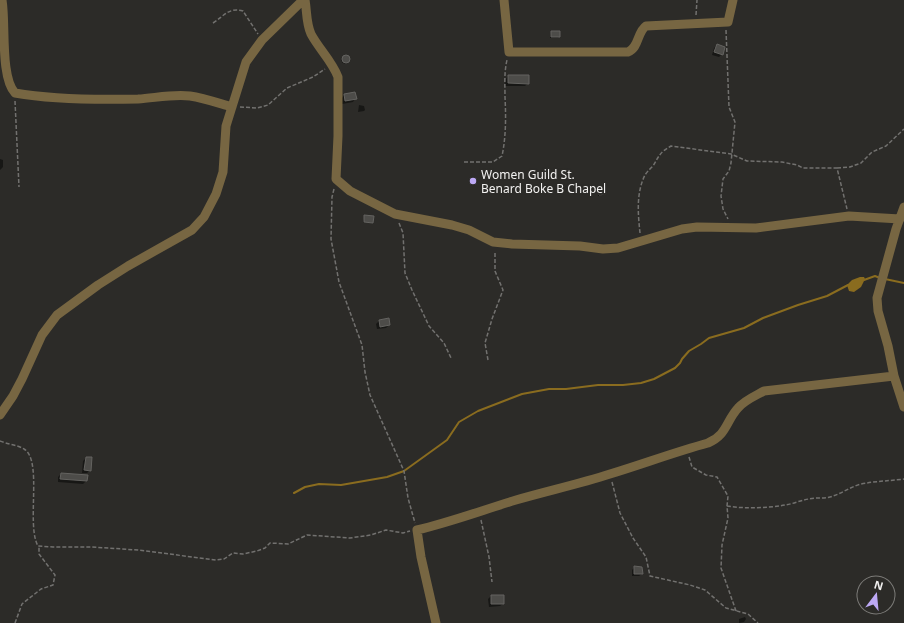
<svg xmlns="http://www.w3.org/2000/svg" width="904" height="623" font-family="'Noto Sans',sans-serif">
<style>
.water{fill:#8a6c1f}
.shadow{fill:#0007}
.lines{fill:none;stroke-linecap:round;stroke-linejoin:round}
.stream{stroke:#8a6c1f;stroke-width:2}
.building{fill:#4d4c49;stroke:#646360}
.path{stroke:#72716f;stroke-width:1.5;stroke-dasharray:4 2;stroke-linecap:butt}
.minor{stroke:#776642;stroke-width:9}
.poi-dot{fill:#bda9f5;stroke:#2c2b28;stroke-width:1.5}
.labels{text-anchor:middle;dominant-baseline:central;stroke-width:4;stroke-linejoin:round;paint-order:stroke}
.poi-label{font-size:12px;fill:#f3f2f1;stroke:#2c2b28;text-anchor:start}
</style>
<rect width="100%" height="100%" fill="#2c2b28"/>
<path class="water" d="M860 277H864L865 279 861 287 854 292 849 291 847 285 852 280Z"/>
<path class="shadow" d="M551 32 559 37 558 38H550Z
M717 45 722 54 719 57 712 55 714 48Z
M341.5 60a3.5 3.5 0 1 1 7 0a3.5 3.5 0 1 1-7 0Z
M508 76 528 83 525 86H505L506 79Z
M344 95 355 99 353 102 342 104V98Z
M359 105 364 106 365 110 364 111 358 112Z
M0 159 3 160V167L0 170Z
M599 189 605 194 598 196V190Z
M365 216 372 222 371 223 363 222Z
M379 321 389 325 386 328 377 329 376 324Z
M86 458 90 470 87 473H82L83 461Z
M61 474 86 481 83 484 58 482V477Z
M634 568 642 574 639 576H632V570Z
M491 596 503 604 500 606 489 607 488 599Z
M745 617 746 619 744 622 739 623V619Z"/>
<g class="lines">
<path class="stream" d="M885 279 904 283
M864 280 875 276 880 278
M294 493 305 487 319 484 341 485 387 477 404 471 447 440 459 422 478 411 522 394 549 389H566L598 385H623L641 383 654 379 675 368 680 363 682 359 689 351 701 344 709 338 744 328 763 318 798 305 827 296 848 285"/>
</g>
<path class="building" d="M551 31H560V37H551Z
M717 44 725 47 723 55 714 52Z
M342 59a4 4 0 1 1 8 0a4 4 0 1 1-8 0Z
M508 75H529V84L508 83Z
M355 92 357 99 345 101 344 94Z
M605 187 606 194 599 195 598 188Z
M364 215 374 216 373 223 364 222Z
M389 318 390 325 380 327 379 320Z
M86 457H92L91 471 84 470Z
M61 473 88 475 87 481 60 479Z
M634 566 642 567 643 574H634Z
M491 595H504V604H491Z"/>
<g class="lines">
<path class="path" d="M696 15 697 0
M213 23C224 16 229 7 243 11L258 34
M726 30 729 107 735 122 731 163 729 171 723 179 721 196 723 209 728 219
M15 101 19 187
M240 107 257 108 268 105 287 88 313 77 325 69
M464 162H493L502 156C506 137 506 117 505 97 505 84 504 73 507 60
M837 168 850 167 861 163 872 152 886 146 904 129
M334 189 332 197 331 239 339 282 362 345 365 372 370 395 404 471 408 498 415 523
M399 223 403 233 405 273 412 290 429 326 444 343 451 358
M640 233C638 214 636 193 645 175 647 172 650 169 653 166 659 156 660 152 671 146L731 154 747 161 782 162 797 165 803 168H837L847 209
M488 360 485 343 492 319 503 290 495 271V251
M0 441C7 444 18 445 24 449 43 460 26 525 38 546L53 547H91L138 550 216 560 224 559 233 553 243 554 257 551 265 548 270 543 288 544 307 535 350 538 371 535 386 530 403 533 410 531
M689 457 692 467 706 475 717 477 728 496 727 506 728 518 722 545 721 568 736 611
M612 482 620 513 633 538 646 557 650 576 690 585 705 590 726 608 748 614 758 623
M727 506C745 509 767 508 785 505 793 504 801 500 809 499 816 497 823 499 830 497 841 494 850 487 861 484 876 481 889 481 904 479
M481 520 489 557 492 582
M15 623 22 604 41 589 53 585 55 575 39 554V546"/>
<path class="minor" d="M2 0C6 23 0 77 15 93 55 100 97 100 138 99 155 98 172 94 190 96 204 98 218 103 232 107
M305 0C307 11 306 23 311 34 319 49 332 61 338 77V136L336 179 350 191 395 214 452 225 469 230 493 242 512 244 580 246 603 249 618 248 682 229 697 227 756 228 849 216 900 219
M504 0 509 52H628C639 48 637 32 646 26L728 22 733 0
M904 207 896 229 877 298 878 311 888 346 894 376 904 407
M0 415 13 396 22 379 42 335 57 315 98 285 128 266 192 230 204 217 216 194 223 172 226 126 246 62 262 40 303 0
M436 623 421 557 417 530C451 522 483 510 516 500 547 491 579 484 610 474 643 464 675 452 708 443 727 435 726 421 738 408 745 400 755 396 764 391L894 376"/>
</g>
<circle class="poi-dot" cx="473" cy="181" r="4"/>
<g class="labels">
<g class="poi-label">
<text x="481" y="174">Women Guild St.<tspan x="481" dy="14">Benard Boke B Chapel</tspan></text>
</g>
</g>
<g transform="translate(876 595) rotate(16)"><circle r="19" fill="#2c2b28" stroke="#7c7b78"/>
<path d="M0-3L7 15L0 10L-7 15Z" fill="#bda9f5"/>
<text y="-6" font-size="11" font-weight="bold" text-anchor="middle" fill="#f3f2f1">N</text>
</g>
</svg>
